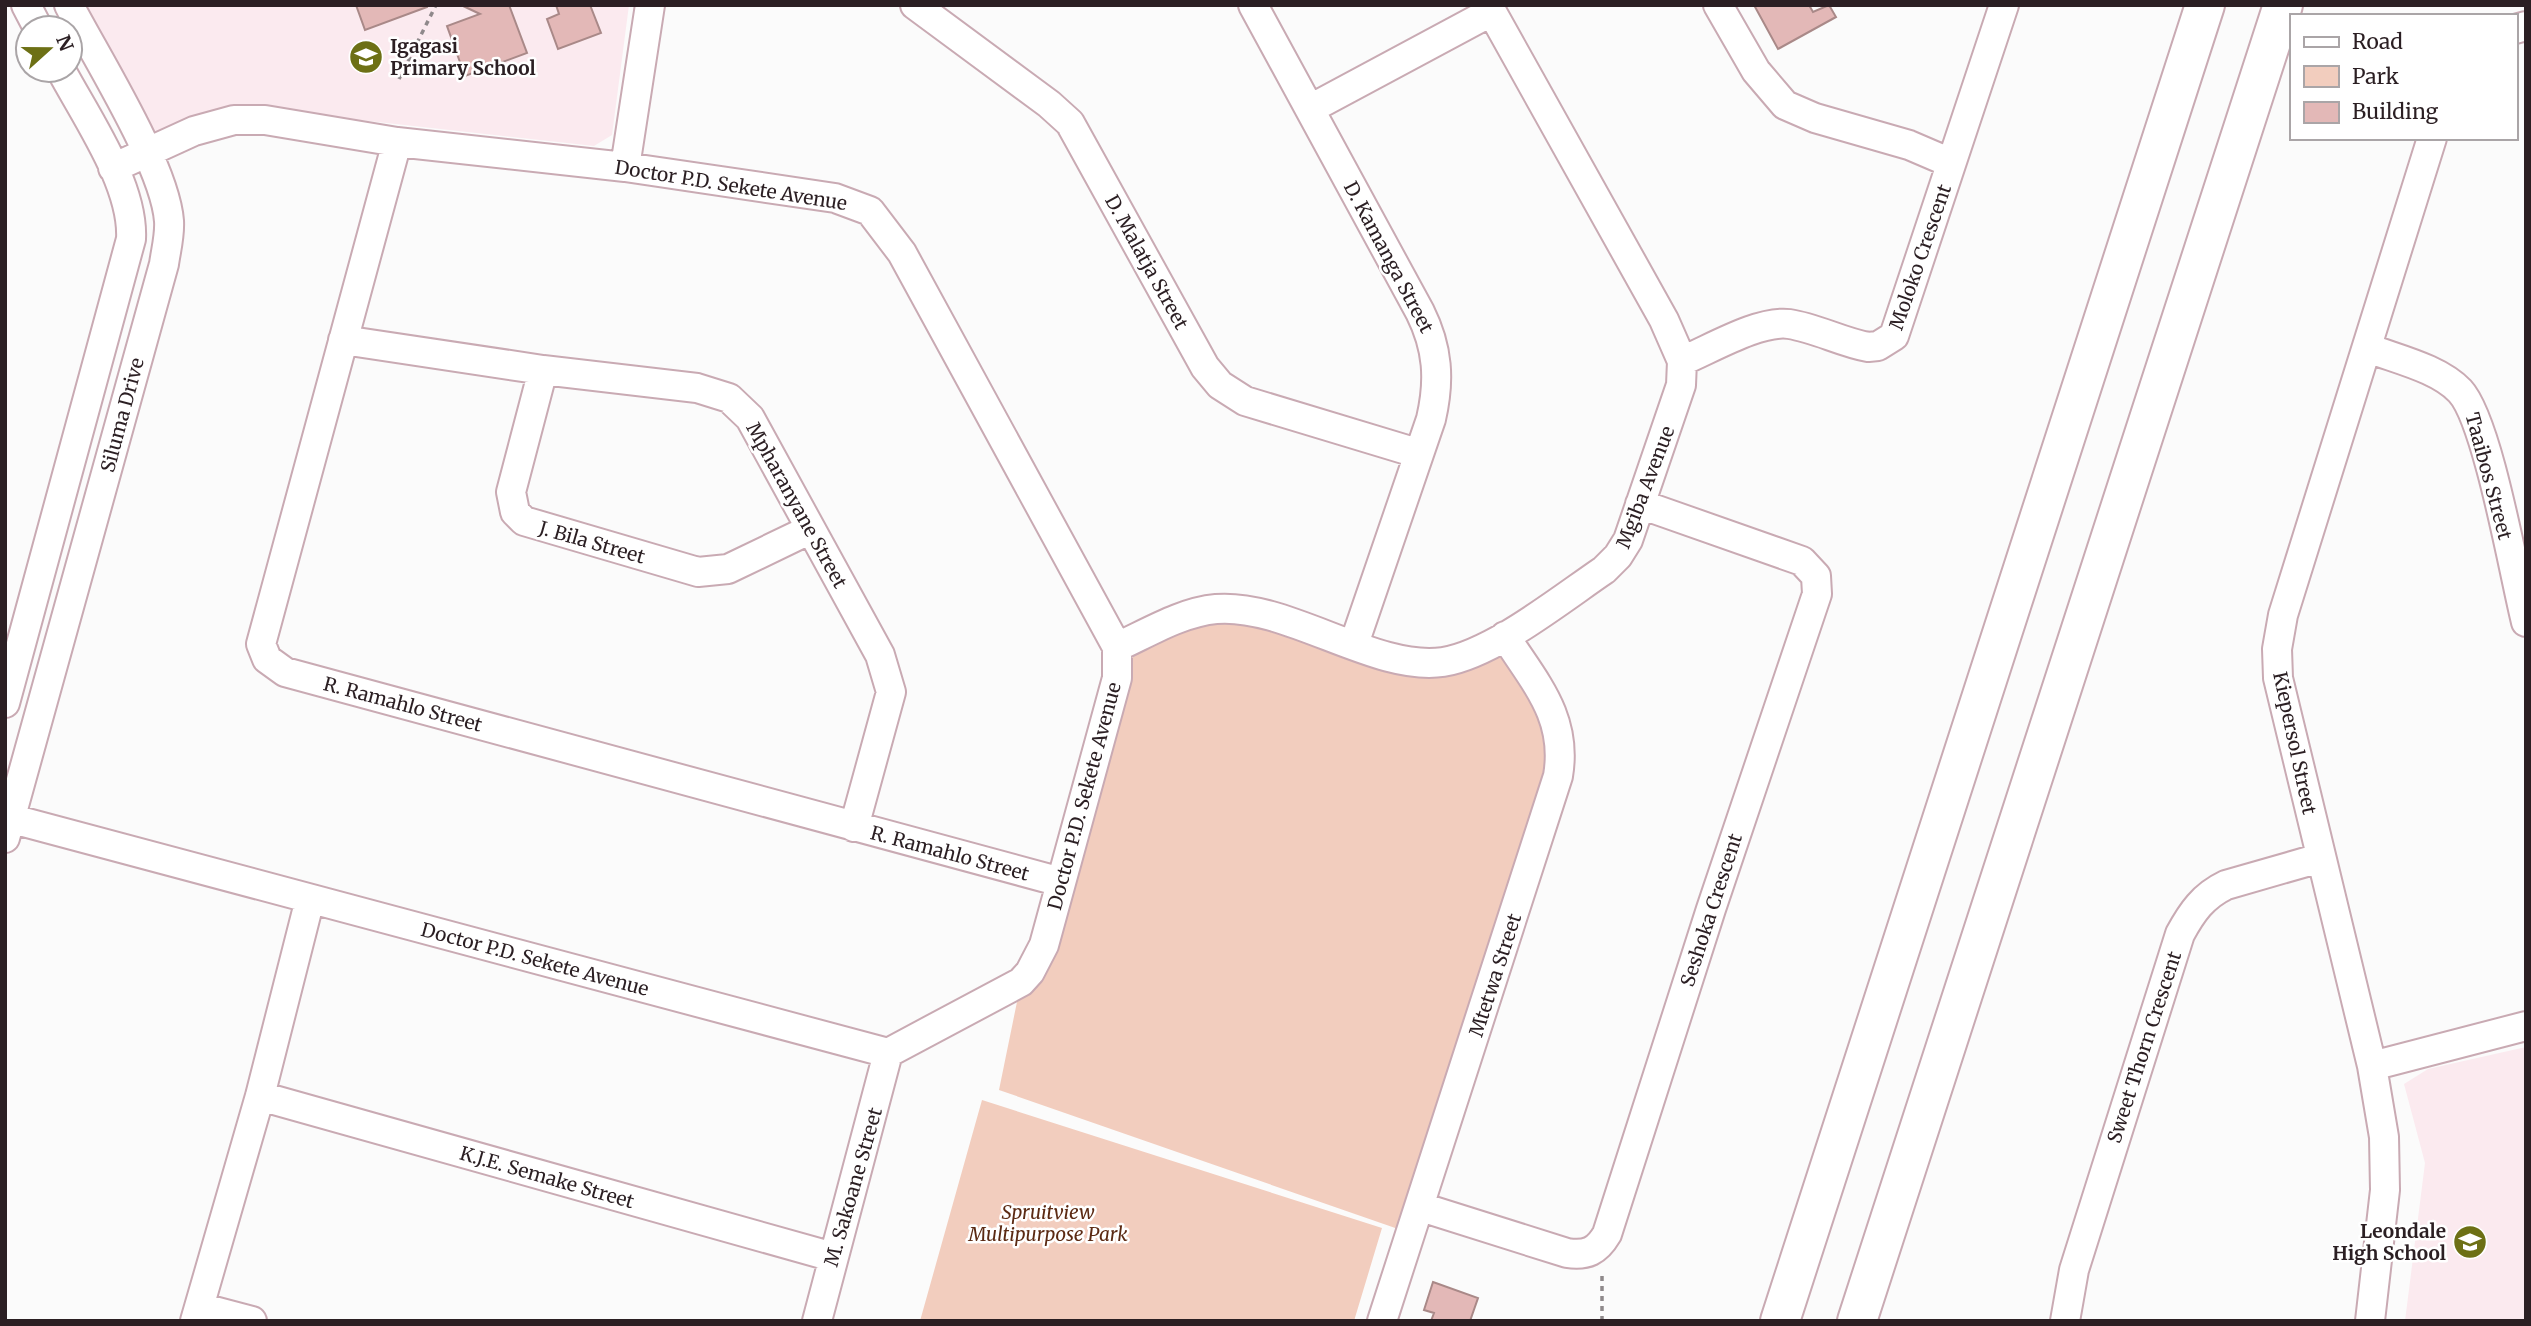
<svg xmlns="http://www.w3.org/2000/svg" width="2531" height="1326" font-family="Merriweather,serif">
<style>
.built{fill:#fbeaef}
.green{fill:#f2cdbe}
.building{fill:#e3b8b7;stroke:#a98988;stroke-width:2}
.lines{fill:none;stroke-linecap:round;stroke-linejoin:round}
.minor-casing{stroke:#c9aab3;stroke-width:32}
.highway-casing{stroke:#c9aab3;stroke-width:42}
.path{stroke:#8f898b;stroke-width:3.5;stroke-dasharray:5 5;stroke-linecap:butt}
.minor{stroke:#fff;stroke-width:28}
.highway{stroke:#fff;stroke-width:38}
.labels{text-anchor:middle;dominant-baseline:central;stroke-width:5;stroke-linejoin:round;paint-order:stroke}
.poi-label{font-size:19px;font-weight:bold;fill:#2b1f23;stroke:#fff;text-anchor:start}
.street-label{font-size:19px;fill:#2b1f23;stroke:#fff}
.park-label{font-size:19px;font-style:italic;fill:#5b2a13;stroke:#fff}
</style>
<rect width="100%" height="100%" fill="#fbfbfb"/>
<path class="built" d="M82 5H629L612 135 594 146 251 108 156 134 147 130Z
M2526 1047V1321H2405L2425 1163 2404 1084 2428 1069Z"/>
<path class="green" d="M1231 616 1427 677 1458 671 1499 656C1525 682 1549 723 1552 760L1401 1230 999 1090 1018 997 1129 660C1158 638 1195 622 1231 616Z
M982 1100 1382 1228 1354 1321H920Z"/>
<path class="building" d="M356 5H427V7L365 30Z
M461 5H509L527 53 465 76 447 26 480 14Z
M556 5H590L601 33 558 49 547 19 559 14Z
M1754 5H1809L1813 12 1829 5 1836 17 1778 49Z
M1433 1282 1478 1298 1470 1321H1431L1434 1313 1424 1310Z"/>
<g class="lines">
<g class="minor-casing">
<path id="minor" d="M26 5 38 28
M915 5 1049 104 1070 123 1205 367 1220 385 1245 401 1417 453
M1253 5 1420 312C1438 348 1440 380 1431 419L1354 644
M1718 5 1756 71 1785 105 1815 118 1909 145 1951 163
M2515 29 2526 26
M1310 109 1491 12
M397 142 261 644 267 659 285 672 1061 882
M625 167 650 5
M343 340 543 370 697 388 729 398 750 418 880 655 891 692 854 827
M2368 348C2396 359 2438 368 2460 391 2488 421 2514 574 2526 622
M1682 361C1711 349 1759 320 1789 324 1816 328 1841 342 1868 347L1878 346 1894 336 2004 5
M543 370 511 492 515 512 524 521 698 572 728 569 809 530
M1117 647C1148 633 1182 612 1216 609 1287 603 1375 672 1443 662 1493 654 1561 599 1604 570L1618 556 1628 540 1681 385 1682 361 1664 320 1488 5
M5 703 131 239C134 185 86 117 61 70
M5 817 888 1053 1021 982 1030 972 1044 945 1117 678V647L902 253 870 211 835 198 625 167 397 142 265 120H234L194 131 113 168
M5 838 164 264C166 250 170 235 169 221 165 166 96 57 69 5
M2372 1066 2526 1026
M260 1096 833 1257
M1421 1207 1567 1253C1587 1256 1597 1251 1607 1234L1711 909 1817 594 1816 576 1802 561 1640 504
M199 1307 252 1321
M195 1321 260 1096 310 899
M817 1321 888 1053
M1382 1321 1558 776C1568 717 1535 683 1505 636
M2065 1321 2074 1270 2180 934C2192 912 2203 896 2226 885L2320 858
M2370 1321 2385 1190 2384 1137 2372 1066 2278 678 2277 649 2283 615 2432 138"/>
</g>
<g class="highway-casing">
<path id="highway" d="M1780 1321 2205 5
M1857 1321 2283 5"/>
</g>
<path class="path" d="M399 79 436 5
M1602 1321V1271"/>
<use href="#minor" class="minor"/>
<use href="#highway" class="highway"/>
</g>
<defs>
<g id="school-disc" transform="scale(1.75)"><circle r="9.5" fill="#6d7015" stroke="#fff"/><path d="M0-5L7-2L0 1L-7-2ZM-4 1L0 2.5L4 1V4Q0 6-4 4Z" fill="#fff"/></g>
</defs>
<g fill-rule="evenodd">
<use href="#school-disc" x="366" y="57"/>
<use href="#school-disc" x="2470" y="1242"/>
</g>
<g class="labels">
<g class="poi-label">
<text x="390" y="46">Igagasi<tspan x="390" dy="22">Primary School</tspan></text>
<text x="2446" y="1231" text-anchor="end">Leondale<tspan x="2446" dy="22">High School</tspan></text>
</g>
<g class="street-label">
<text transform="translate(731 185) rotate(9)">Doctor P.D. Sekete Avenue</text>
<text transform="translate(1389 257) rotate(62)">D. Kamanga Street</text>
<text transform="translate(1920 257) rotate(-71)">Moloko Crescent</text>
<text transform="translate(1147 262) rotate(61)">D. Malatja Street</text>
<text transform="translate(122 415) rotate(-75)">Siluma Drive</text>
<text transform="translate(2489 476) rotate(75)">Taaibos Street</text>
<text transform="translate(1645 487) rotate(-69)">Mgiba Avenue</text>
<text transform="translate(797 505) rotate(61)">Mpharanyane Street</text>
<text transform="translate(592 542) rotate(16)">J. Bila Street</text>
<text transform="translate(403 704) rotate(15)">R. Ramahlo Street</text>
<text transform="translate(2295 743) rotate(78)">Kiepersol Street</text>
<text transform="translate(1084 796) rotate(-75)">Doctor P.D. Sekete Avenue</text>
<text transform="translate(950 853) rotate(15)">R. Ramahlo Street</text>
<text transform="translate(1711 910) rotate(-72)">Seshoka Crescent</text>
<text transform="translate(535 959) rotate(15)">Doctor P.D. Sekete Avenue</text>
<text transform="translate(1495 975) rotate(-72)">Mtetwa Street</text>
<text transform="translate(2144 1047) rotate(-72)">Sweet Thorn Crescent</text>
<text transform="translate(547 1177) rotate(16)">K.J.E. Semake Street</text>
<text transform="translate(853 1187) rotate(-74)">M. Sakoane Street</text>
</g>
<g class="park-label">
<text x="1048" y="1212">Spruitview<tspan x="1048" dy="22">Multipurpose Park</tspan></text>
</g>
</g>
<rect width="2531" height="1326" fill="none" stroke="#2b1f23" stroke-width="14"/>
<rect x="2290" y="14" width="228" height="126" fill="#ffffff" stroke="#aaa5a7" stroke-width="2"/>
<rect x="2304" y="37" width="35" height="10" fill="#ffffff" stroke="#aaa5a7" stroke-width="2"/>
<text x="2352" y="49" font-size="21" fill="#2b1f23">Road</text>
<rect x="2304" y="66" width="35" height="21" fill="#f2cdbe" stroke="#aaa5a7" stroke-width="2"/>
<text x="2352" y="84" font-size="21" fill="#2b1f23">Park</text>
<rect x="2304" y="102" width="35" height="21" fill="#e3b8b7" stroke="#aaa5a7" stroke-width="2"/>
<text x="2352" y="119" font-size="21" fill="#2b1f23">Building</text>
<g transform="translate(49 49) rotate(69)"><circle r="33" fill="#ffffff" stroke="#aaa5a7" stroke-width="2"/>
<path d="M0-5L12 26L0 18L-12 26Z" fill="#6d7015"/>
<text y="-10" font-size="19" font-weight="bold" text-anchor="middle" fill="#2b1f23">N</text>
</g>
</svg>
